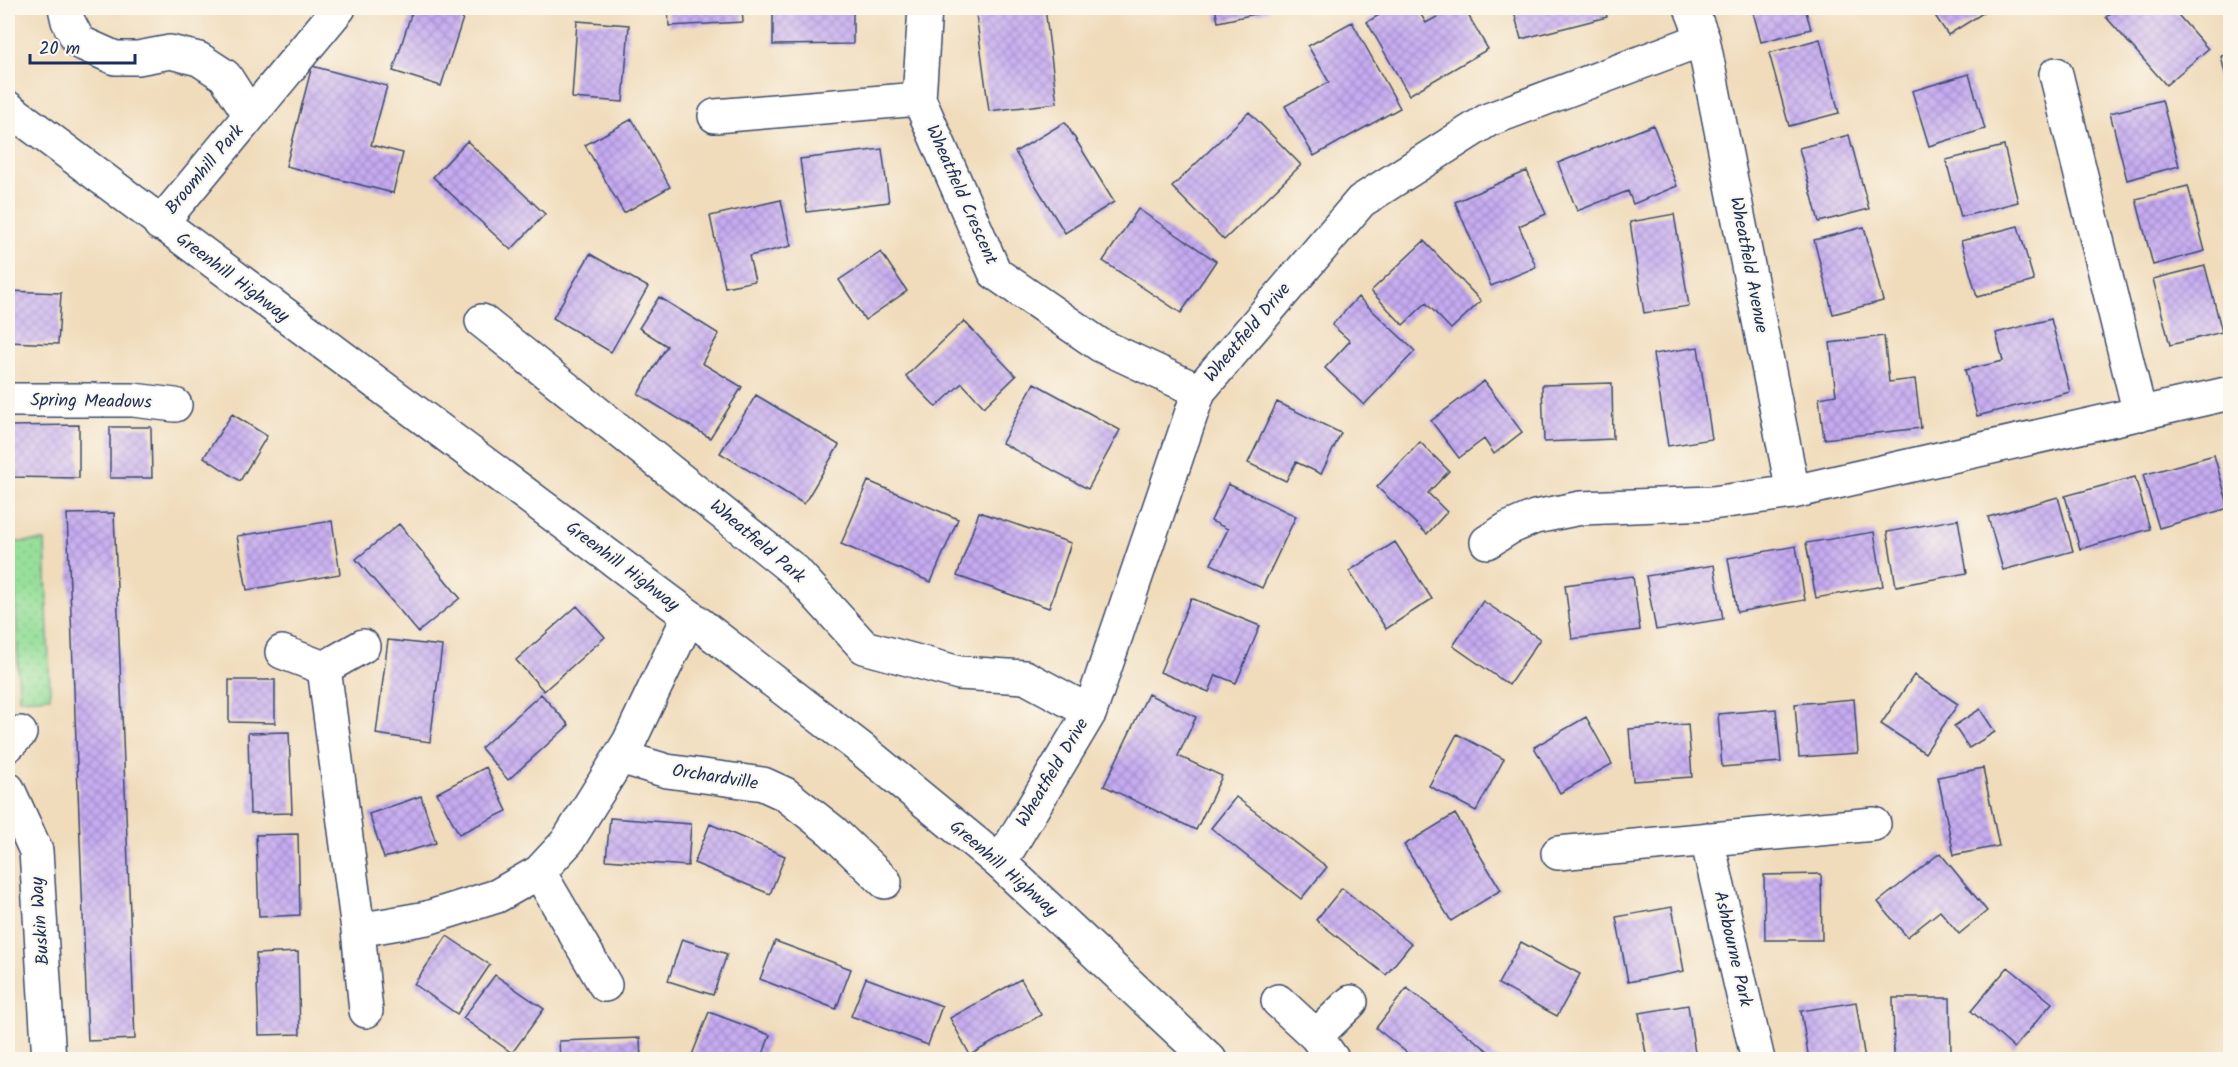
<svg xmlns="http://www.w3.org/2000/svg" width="2238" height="1067" font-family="Kalam,sans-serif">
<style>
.grass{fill:url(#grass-dots);stroke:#59877c;stroke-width:1.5}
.building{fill:url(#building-cross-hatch)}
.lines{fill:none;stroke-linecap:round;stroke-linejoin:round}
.minor-casing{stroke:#3b496c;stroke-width:36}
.major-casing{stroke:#3b496c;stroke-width:36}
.minor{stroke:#fff;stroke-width:33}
.major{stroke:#fff;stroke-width:33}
.labels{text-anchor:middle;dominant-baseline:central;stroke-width:4.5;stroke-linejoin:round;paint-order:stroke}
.street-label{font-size:18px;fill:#1b2f5e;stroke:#fbf7ec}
</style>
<defs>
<pattern id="grass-dots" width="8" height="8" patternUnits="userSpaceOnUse" patternTransform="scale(1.5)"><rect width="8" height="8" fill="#97df9a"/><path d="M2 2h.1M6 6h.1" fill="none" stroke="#82c087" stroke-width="1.8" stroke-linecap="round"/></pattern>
<pattern id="building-cross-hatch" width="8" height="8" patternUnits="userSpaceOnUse" patternTransform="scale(1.5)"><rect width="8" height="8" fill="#c6abf1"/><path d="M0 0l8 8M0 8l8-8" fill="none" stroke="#a08cc6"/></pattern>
</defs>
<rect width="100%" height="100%" fill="#fbf7ec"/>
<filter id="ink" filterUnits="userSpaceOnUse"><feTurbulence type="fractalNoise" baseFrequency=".0167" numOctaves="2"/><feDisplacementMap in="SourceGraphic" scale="12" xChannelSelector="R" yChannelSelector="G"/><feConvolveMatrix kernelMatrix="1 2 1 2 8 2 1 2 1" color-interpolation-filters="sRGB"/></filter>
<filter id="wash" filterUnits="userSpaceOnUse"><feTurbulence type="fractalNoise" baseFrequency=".008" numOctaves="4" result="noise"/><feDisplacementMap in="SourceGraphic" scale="24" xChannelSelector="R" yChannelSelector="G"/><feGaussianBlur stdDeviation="1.35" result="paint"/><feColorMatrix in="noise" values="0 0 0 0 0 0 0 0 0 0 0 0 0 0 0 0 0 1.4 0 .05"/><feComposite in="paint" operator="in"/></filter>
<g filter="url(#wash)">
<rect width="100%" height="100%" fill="#f0dcbb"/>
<path class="grass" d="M45 541 50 697 19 699 14 542Z"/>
<g id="blocks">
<path class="building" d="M413 8H442L464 15 441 86 393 71Z
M668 8H742L743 22 669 26Z
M773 8H853V44L773 45Z
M1028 8H1045L1057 103 989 111 976 14Z
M1215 8H1268L1269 11 1218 22Z
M1391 8H1417L1426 23 1453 8H1464L1488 49 1409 95 1367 22Z
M1513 8H1605L1607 17 1521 39Z
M1752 8H1805L1811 29 1761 42Z
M1930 8H1991L1948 35Z
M2117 8H2172L2208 49 2166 85 2106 17Z
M577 21 629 25 623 102 572 98Z
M1352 22 1400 108 1314 156 1285 106 1329 82 1308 46Z
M1820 39 1839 113 1789 126 1769 53Z
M2230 54V95L2221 56Z
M312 66 387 86 371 145 403 153 393 193 286 166Z
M1969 74 1985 129 1929 146 1912 91Z
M2162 100 2179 166 2127 180 2110 113Z
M1249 112 1301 165 1224 240 1172 187Z
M632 119 670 187 624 213 585 145Z
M1065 122 1114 202 1065 233 1015 152Z
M1653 125 1677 186 1633 204 1628 191 1577 211 1558 163Z
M1849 135 1869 209 1819 222 1799 148Z
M467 141 545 214 511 250 433 177Z
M2004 146 2018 202 1961 217 1946 160Z
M882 149 889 202 807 212 800 159Z
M1527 171 1546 214 1519 226 1536 267 1491 286 1455 202Z
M2188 186 2205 251 2153 265 2136 199Z
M781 200 791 246 749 256 755 281 725 287 710 216Z
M1138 209 1216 261 1181 313 1103 261Z
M1674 214 1689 306 1644 313 1630 222Z
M2018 226 2034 281 1977 297 1961 241Z
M1864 227 1883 301 1833 314 1814 240Z
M1424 241 1481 301 1451 329 1426 303 1403 325 1371 291Z
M881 252 907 291 865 320 839 280Z
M590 254 648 287 611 352 553 318Z
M2205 266 2222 332 2170 345 2153 279Z
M8 291 61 293 58 344 8 342Z
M659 297 719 334 702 363 742 387 710 438 638 394 667 346 639 328Z
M1358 297 1415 351 1364 405 1325 368 1350 341 1332 325Z
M2051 319 2070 392 1977 416 1965 370 2003 361 1996 333Z
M964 321 1016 376 984 407 962 383 936 407 906 376Z
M1884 336 1889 382 1915 379 1921 428 1824 439 1819 398 1836 395 1830 343Z
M1698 347 1712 439 1668 446 1653 354Z
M1484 381 1522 432 1494 454 1484 439 1459 458 1431 421Z
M1034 383 1120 430 1088 489 1002 443Z
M1612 383 1613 439 1544 442 1542 385Z
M756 395 839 445 804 504 720 453Z
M1277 402 1341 433 1321 474 1296 462 1286 481 1248 463Z
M232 414 267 436 240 481 204 457Z
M79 425V478L8 477V426Z
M110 427H151L152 478H110Z
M1420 442 1449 471 1428 493 1447 512 1427 534 1377 487Z
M2214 455 2229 508 2159 528 2143 475Z
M2135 477 2150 529 2080 549 2065 496Z
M868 481 958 519 931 582 841 544Z
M1228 484 1296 516 1262 588 1211 564 1228 529 1211 521Z
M2058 497 2073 551 2003 570 1988 517Z
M979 512 1071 543 1049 608 957 576Z
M114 513 135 1039 88 1041 67 514Z
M1958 519 1967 573 1896 586 1887 532Z
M332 521 340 574 247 590 237 536Z
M399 524 460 598 418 632 356 559Z
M1874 532 1883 586 1816 598 1806 543Z
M1395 542 1432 599 1386 629 1349 571Z
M1796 546 1805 600 1737 612 1728 558Z
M1714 565 1723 619 1656 630 1646 576Z
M1633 576 1640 630 1572 639 1565 585Z
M1191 598 1260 626 1236 683 1216 675 1209 692 1160 672Z
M1483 601 1540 639 1509 685 1453 646Z
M577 606 605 637 544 691 516 660Z
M388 640 442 646 430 742 376 734Z
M1914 675 1958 704 1925 753 1881 724Z
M229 680H275V723L229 722Z
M541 694 569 725 508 780 481 748Z
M1148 694 1196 717 1178 756 1222 776 1196 830 1104 786Z
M1854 699 1858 753 1799 757 1795 704Z
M1776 709 1781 762 1722 767 1718 714Z
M1980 709 1995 732 1969 748 1954 726Z
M1586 717 1612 764 1560 793 1534 747Z
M1688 724 1692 777 1633 781 1629 729Z
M289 732 292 813 250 814 248 733Z
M1457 734 1504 759 1476 811 1429 786Z
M486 767 507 811 459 834 437 793Z
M1983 768 1999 846 1954 855 1938 777Z
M421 796 436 843 384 858 369 814Z
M1236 797 1327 867 1301 899 1211 828Z
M1455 814 1501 890 1451 921 1404 845Z
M610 818 691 824 688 866 606 860Z
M710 824 785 856 770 894 694 863Z
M298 834 300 915 259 917 256 835Z
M1940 853 1987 911 1959 934 1940 911 1907 937 1878 902Z
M1821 874 1822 940H1765L1764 875Z
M1342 888 1411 944 1386 975 1316 920Z
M1672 907 1684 971 1628 982 1616 917Z
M447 936 490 965 457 1014 414 984Z
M682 939 727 954 713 995 668 981Z
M775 941 851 969 836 1009 760 979Z
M1521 942 1580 974 1557 1016 1498 984Z
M298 952 300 1034 259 1035 256 954Z
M2008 967 2052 1003 2014 1048 1971 1011Z
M495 975 544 1009 512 1053 463 1018Z
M866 978 942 1006 928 1045 851 1016Z
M1021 979 1041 1015 970 1055 950 1018Z
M1407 988 1500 1060H1416L1376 1028Z
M1893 998H1950L1951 1056H1894Z
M1856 1002 1865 1060H1809L1801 1011Z
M1688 1005 1696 1060H1647L1639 1013Z
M709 1012 770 1035 761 1060H690Z
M640 1038 641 1060H560L559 1041Z"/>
</g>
</g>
<g filter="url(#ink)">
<use href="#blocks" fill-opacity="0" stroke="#3b496c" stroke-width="1.5"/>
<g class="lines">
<g class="minor-casing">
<path id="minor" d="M65 8 68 21 79 42 115 58H138L170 52 199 59 225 76 250 115
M925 8 919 99 995 273 1100 345 1199 391
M1691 8 1703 39 1793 492
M2056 74 2140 414
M715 116 919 99
M160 224 339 8
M482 321 795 571 864 647 959 673 1025 677 1090 712
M8 400H133L175 405
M1487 542 1509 528 1535 517 1581 508 1712 503 1793 492 2230 393
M282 652 324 668 363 646
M324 668 358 930 366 1011
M8 745 20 733
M620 757 667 771 763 784 785 794 832 831 885 882
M8 789 36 851 49 1060
M1707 839 1758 1060
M1558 853 1874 824
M1000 863 1090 712 1199 391 1361 201 1488 120 1703 39
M539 872 605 985
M358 930 427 918 497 896 539 872 567 842 629 742 689 616
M1278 1001 1316 1036 1333 1060
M1316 1036 1351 1002"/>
</g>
<g class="major-casing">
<path id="major" d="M8 108 689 616 859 747 1000 863 1210 1060"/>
</g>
<use href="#minor" class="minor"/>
<use href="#major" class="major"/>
</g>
</g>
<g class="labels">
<g class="street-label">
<text transform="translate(205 170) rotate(-50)">Broomhill Park</text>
<text transform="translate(961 195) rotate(66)">Wheatfield Crescent</text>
<text transform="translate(1748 265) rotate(79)">Wheatfield Avenue</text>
<text transform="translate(232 278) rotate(37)">Greenhill Highway</text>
<text transform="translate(1248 333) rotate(-50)">Wheatfield Drive</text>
<text transform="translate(91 402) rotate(1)">Spring Meadows</text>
<text transform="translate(757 542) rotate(40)">Wheatfield Park</text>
<text transform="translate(622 567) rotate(37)">Greenhill Highway</text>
<text transform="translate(1053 773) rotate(-59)">Wheatfield Drive</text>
<text transform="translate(715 778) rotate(9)">Orchardville</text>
<text transform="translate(1003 869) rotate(41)">Greenhill Highway</text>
<text transform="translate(41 921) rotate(-94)">Buskin Way</text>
<text transform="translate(1732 949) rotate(77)">Ashbourne Park</text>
</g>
</g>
<rect width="2238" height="1067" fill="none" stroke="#fbf7ec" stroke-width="30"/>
<path d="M30 54v9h105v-9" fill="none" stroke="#1b2f5e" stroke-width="3"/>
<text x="39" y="54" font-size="18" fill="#1b2f5e" stroke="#fbf7ec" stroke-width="4.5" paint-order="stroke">20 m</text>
</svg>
